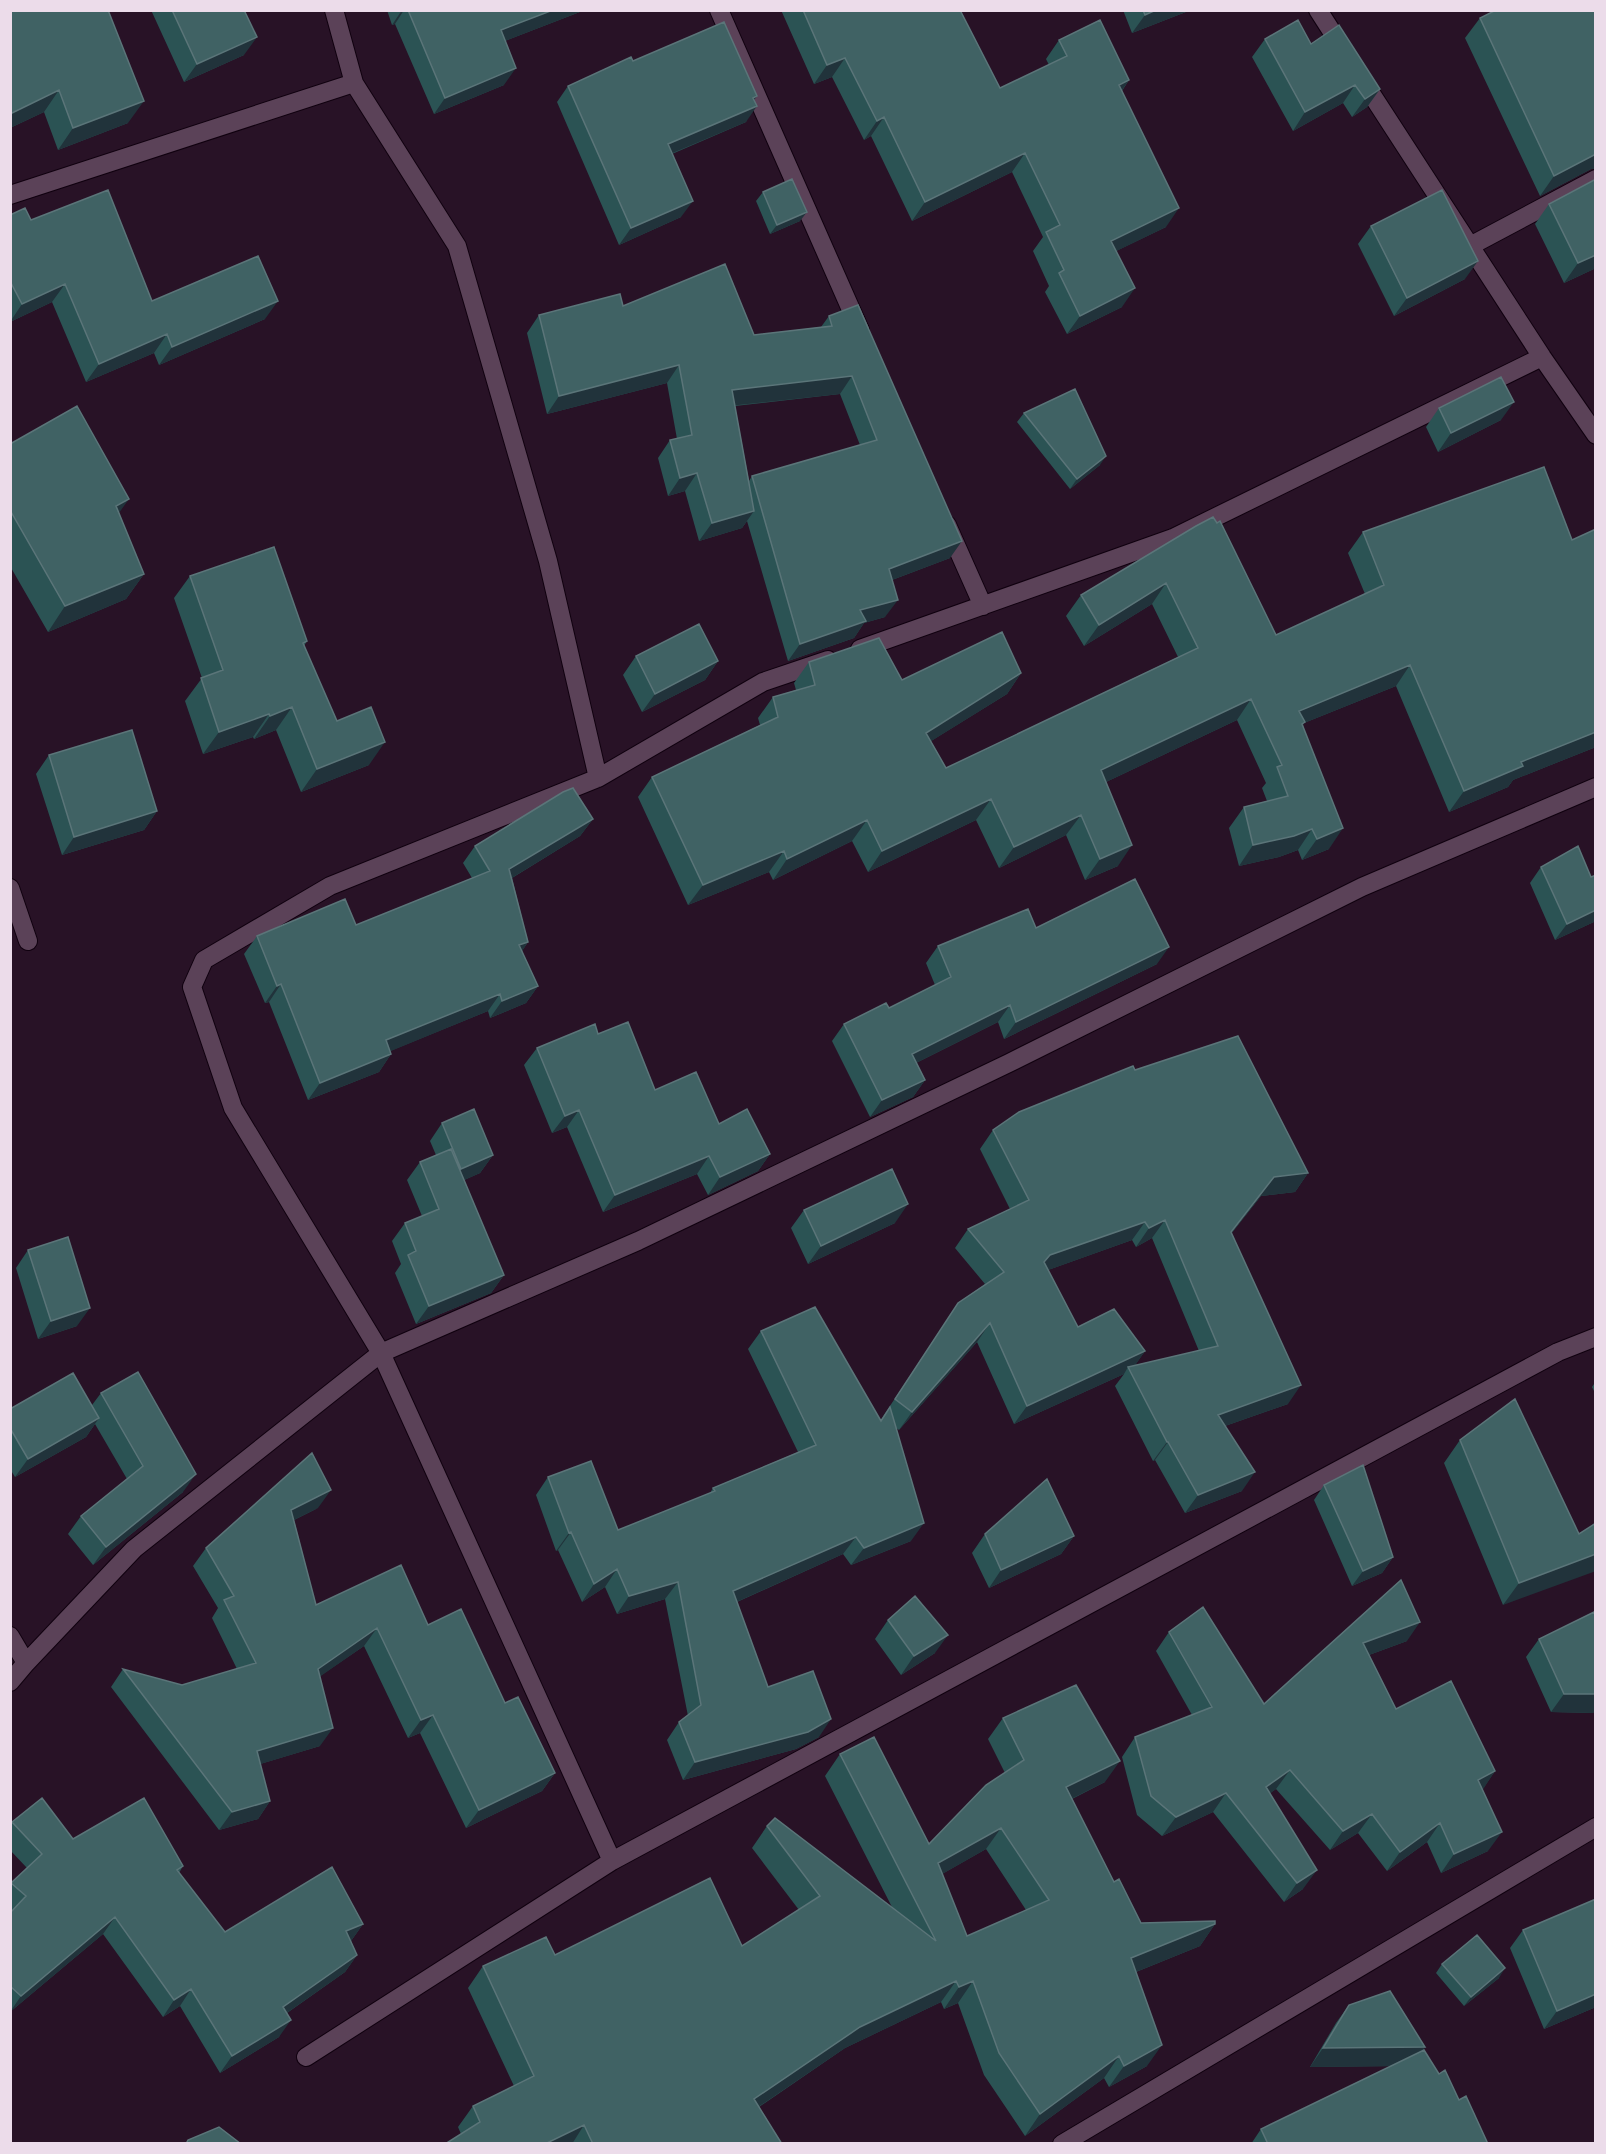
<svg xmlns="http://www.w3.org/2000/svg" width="1606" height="2154" font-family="Mulish,sans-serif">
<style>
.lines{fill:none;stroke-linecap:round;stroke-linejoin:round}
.minor-casing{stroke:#10010f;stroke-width:20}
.minor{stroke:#5b4258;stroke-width:18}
.wall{fill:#2b5354;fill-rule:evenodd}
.shaded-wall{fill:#21333b}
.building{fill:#406264;stroke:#5b7579;stroke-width:1.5;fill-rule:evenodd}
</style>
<rect width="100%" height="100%" fill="#281226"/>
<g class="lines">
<g class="minor-casing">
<path id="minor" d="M334 10 354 83 457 246 548 561 598 778 330 886 204 960 192 987 233 1108 381 1353 612 1861
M719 10 860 330
M1318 10 1343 49
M1361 78 1542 357 1596 435
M10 195 354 83
M1470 246 1596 179
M947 525 983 606
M860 649 1173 538 1542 357
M598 778 763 682 828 660
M10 888 28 941
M10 1636 26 1663
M10 1682 26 1663 134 1549 381 1353 638 1241 1009 1063 1362 887 1596 787
M306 2057 612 1861 1558 1352 1596 1337
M1062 2144 1596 1827"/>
</g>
<use href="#minor" class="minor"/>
</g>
<path class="wall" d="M10 10 128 123 58 150 44 112 10 128Z
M151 10H244V55L184 82Z
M387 10H585L505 41 504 85 434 114 395 24 392 25Z
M781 10H960L1000 88 1049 65 1046 59 1059 40 1129 80 1122 91 1166 227 1116 251 1122 307 1067 334 1045 292 1049 286 1033 251 1043 237 1012 172 912 221 871 136 864 140 832 77 814 84Z
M1123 10H1191L1132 33Z
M1491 10H1596V169H1591L1540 196 1465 38 1480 18 1492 12Z
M1265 39 1311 44 1380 89 1367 107 1352 117 1343 103 1293 131 1252 57Z
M633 61 754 100 746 122 672 154 681 217 619 245 557 102 568 86Z
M1596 179V268L1564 283 1535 224 1549 204Z
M763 192 800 221 770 234 756 201Z
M10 215 31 220 152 301 265 319 159 365 154 353 86 382 52 302 10 322Z
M1371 226 1465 279 1394 316 1358 244Z
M623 306 754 335 821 327 829 316 950 558 892 580 885 617 864 623 854 638 788 661 747 521 742 528 699 541 685 491 668 496 658 458 670 440 677 439 667 383 547 414 527 333 539 315ZM840 394 860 445 752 476 749 481 735 406Z
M1439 408 1501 420 1438 452 1426 427Z
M1024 413 1100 465 1070 489 1017 422Z
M10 444 119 513 144 574 126 599 48 632 10 566Z
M1196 526 1276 635 1365 594 1348 553 1363 532 1572 540 1596 529V747L1513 780 1508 787 1449 812 1396 686 1304 723 1303 725 1329 849 1302 860 1298 850 1279 857 1239 866 1229 828 1244 807 1267 801 1262 788 1266 783 1237 720 1106 782 1118 866 1085 880 1066 835 999 868 976 820 868 872 852 841 773 880 769 872 688 905 638 797 652 777 760 725 758 718 773 697 796 690 794 683 809 662 902 680 1021 673 1007 694 931 741 946 768 1178 657 1152 604 1084 646 1066 616 1081 595Z
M190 576 307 641 304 646 337 721 369 765 301 792 276 730 254 739 253 737 203 754 185 701 202 678 174 598Z
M636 656 718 661 705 680 642 712 623 675Z
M49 755 157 811 144 830 62 855 36 774Z
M593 819 580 836 512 878 528 942 522 951 538 986 526 1003 490 1018 488 1011 390 1051 391 1054 379 1072 308 1100 269 1002 265 1003 244 954 257 936 356 925 472 878 463 863 475 846Z
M1541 867 1591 877 1596 921 1555 940 1530 883Z
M1036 928 1157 964 1004 1039 998 1022 916 1063 925 1080 913 1097 870 1117 832 1041 844 1024 889 1008 935 985 926 963 938 946Z
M598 1034 655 1090 719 1124 770 1154 758 1171 708 1195 697 1174 603 1212 567 1127 552 1133 524 1065 537 1048Z
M1135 1070 1308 1173 1295 1192 1261 1196 1231 1234 1288 1404 1225 1426 1242 1491 1185 1513 1155 1460 1153 1461 1115 1386 1124 1374 1014 1424 977 1342 899 1430 896 1428 911 1541 851 1565 843 1554 737 1602 768 1687 819 1737 796 1749 683 1780 667 1740 679 1722 688 1716 665 1599 617 1614 605 1587 582 1602 558 1550 556 1551 536 1495 548 1477 618 1530 710 1493 713 1488 798 1452 748 1349 761 1331 880 1421 958 1303 985 1284 955 1248 968 1229 1010 1209 980 1149 993 1130ZM1152 1238 1199 1351 1135 1365 1145 1351 1078 1327 1048 1270 1132 1240 1136 1247Z
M442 1123 493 1155 480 1173 464 1180 504 1275 491 1293 416 1324 395 1273 401 1264 392 1241 405 1223 422 1216 407 1180 420 1162 436 1155 430 1141Z
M804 1210 895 1223 808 1264 791 1228Z
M28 1250 77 1326 38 1339 16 1268Z
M1596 1381V1395L1592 1387Z
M101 1393 183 1492 93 1565 68 1534 81 1516 127 1479 95 1424 86 1437 15 1477 10 1469V1409L92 1405Z
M1460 1440 1579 1534 1503 1605 1444 1463Z
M1324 1485 1393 1557 1382 1573 1352 1586 1314 1500Z
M318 1508 294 1520 316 1605 428 1625 505 1703 555 1773 542 1791 466 1828 420 1733 408 1738 364 1646 320 1676V1746L260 1764 270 1801 258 1819 219 1830 111 1687 123 1669 182 1685 237 1669 212 1618 218 1608 193 1566 206 1548Z
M985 1534 1074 1536 1061 1554 989 1588 972 1553Z
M1401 1580 1407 1641 1369 1655 1396 1709 1495 1771 1482 1790 1488 1851 1441 1873 1427 1842 1387 1871 1358 1833 1330 1850 1276 1789 1270 1793 1303 1889 1284 1902 1213 1812 1162 1836 1137 1815 1122 1757 1135 1737 1192 1715 1156 1651 1169 1632 1264 1704Z
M1596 1615V1709L1593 1713 1551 1712 1526 1657 1539 1639Z
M888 1620 935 1653 901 1675 875 1639Z
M1003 1718 1105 1782 1072 1799 1114 1882 1141 1923 1215 1924 1200 1946 1136 1972 1147 2066 1109 2087 1104 2078 1025 2136 984 2075 958 2003 944 2009 941 2002 845 2048 759 2107 782 2144H445L461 2134 458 2127 473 2106 514 2086 468 1988 483 1966 555 1955 742 1946 799 1910 752 1848 767 1826 893 1909 825 1776 840 1754 929 1844 1005 1773 988 1739ZM986 1849 1026 1910 967 1936 942 1874Z
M12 1822 73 1839 183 1866 179 1873 225 1932 363 1924 351 1941 357 1955 345 1972 287 2013 279 2037 220 2073 180 2006 163 2017 103 1934 10 2012V1913L12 1911 10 1910V1884L27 1868 10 1850V1824Z
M1596 1899V2007L1544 2029 1510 1948 1523 1930Z
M1442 1964 1499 1978 1464 2006 1436 1973Z
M1349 2005 1425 2047 1422 2052 1459 2100 1488 2144H1251L1261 2129 1393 2066 1310 2067 1336 2023Z"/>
<path class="shaded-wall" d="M402 10H404L395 24 392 25Z
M553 10H585L489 47 501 30Z
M1156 10H1191L1132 33 1145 15Z
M257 37 244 55 184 82 197 64Z
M845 58 832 77 814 84 827 65Z
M516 68 504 85 434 114 445 98Z
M1129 80 1116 99 1119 85Z
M1355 85 1343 103 1293 131 1305 112Z
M1380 89 1367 107 1352 117 1365 99Z
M59 90 44 112 10 128V114Z
M757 96 747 110 757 106 746 122 656 160 668 144Z
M144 101 128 123 58 150 73 128Z
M884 117 871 136 864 140 877 121Z
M1025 153 1012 172 912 221 925 202Z
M1596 154V169H1591L1540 196 1554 176Z
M693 201 681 217 619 245 631 228Z
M1179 208 1166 227 1098 260 1111 241Z
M807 212 800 221 770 234 777 225Z
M1596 255V268L1564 283 1578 263Z
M1478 261 1465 279 1394 316 1407 298Z
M65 284 52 302 10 322 22 304Z
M1135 288 1122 307 1067 334 1080 316Z
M278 301 265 319 159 365 172 347Z
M167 334 154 353 86 382 99 364Z
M679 365 667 383 547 414 559 396Z
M852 376 840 394 719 407 732 390Z
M1514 402 1501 420 1438 452 1451 433Z
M1106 456 1100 465 1070 489 1077 479Z
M697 473 685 491 668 496 680 478Z
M129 499 111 524 116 506Z
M754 511 742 528 699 541 712 523Z
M962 541 950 558 876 586 889 569Z
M144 574 126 599 48 632 65 606Z
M1166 583 1152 604 1084 646 1099 625Z
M898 600 885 617 864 623 854 638 788 661 800 644 860 610Z
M718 661 705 680 642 712 655 694Z
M1410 665 1396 686 1304 723 1290 743 1299 711Z
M1021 673 1007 694 912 753 926 733Z
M1251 699 1237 720 1087 791 1101 770Z
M292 707 276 730 254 739 270 716Z
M269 714 253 737 203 754 219 732Z
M1596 732V747L1513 780 1508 787 1449 812 1464 791 1521 762Z
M385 742 369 765 301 792 317 769Z
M991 799 976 820 868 872 882 851Z
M157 811 144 830 62 855 74 837Z
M1081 815 1066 835 999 868 1014 847Z
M593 819 580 836 497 887 509 869Z
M867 820 852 841 773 880 787 859Z
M1343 828 1329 849 1302 860 1317 839Z
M1312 829 1298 850 1279 857 1239 866 1253 845Z
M1132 845 1118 866 1085 880 1100 859Z
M784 851 769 872 688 905 703 885Z
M1596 910V921L1555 940 1567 924Z
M528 942 516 960 519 945Z
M1169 947 1157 964 1004 1039 1016 1022Z
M281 984 269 1002 265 1003 277 986Z
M538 986 526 1003 490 1018 502 1001Z
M500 994 488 1011 374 1058 386 1040Z
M1010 1005 998 1022 900 1071 912 1054Z
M391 1054 379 1072 308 1100 320 1083Z
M925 1080 913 1097 870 1117 882 1100Z
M579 1110 567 1127 552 1133 565 1116Z
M770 1154 758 1171 708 1195 720 1177Z
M493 1155 480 1173 449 1187 461 1169Z
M709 1156 697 1174 603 1212 615 1195Z
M1308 1173 1295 1192 1261 1196 1217 1251 1231 1232 1274 1177Z
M908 1204 895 1223 808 1264 821 1246Z
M1165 1220 1152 1238 1136 1247 1149 1228Z
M1145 1222 1132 1240 1037 1274 1044 1262 1050 1255Z
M504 1275 491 1293 416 1324 429 1306Z
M90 1308 77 1326 38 1339 51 1321Z
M990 1323 977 1342 899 1430 912 1412Z
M1145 1351 1132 1370 1128 1367 1124 1374 1014 1424 1027 1406Z
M1301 1385 1288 1404 1205 1433 1218 1415Z
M99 1418 86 1437 15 1477 28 1459Z
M1167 1442H1168L1155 1460 1153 1461Z
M1255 1472 1242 1491 1185 1513 1198 1495Z
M196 1474 183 1492 93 1565 106 1547Z
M331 1490 318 1508 278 1528 291 1510Z
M924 1523 911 1541 851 1565 864 1548Z
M571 1532 558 1550 556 1551 569 1533Z
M1074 1536 1061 1554 989 1588 1001 1570Z
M856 1537 843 1554 721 1609 733 1591Z
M1596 1554V1571L1503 1605 1519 1583Z
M1393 1557 1382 1573 1352 1586 1363 1571Z
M617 1569 605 1587 582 1602 594 1584Z
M678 1582 665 1599 617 1614 629 1596Z
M1420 1622 1407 1641 1350 1662 1363 1643Z
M377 1628 364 1646 305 1687 318 1669Z
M948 1635 935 1653 901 1675 914 1656Z
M1564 1694H1596V1709L1593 1713 1551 1712Z
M433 1715 420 1733 408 1738 421 1720Z
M831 1719 819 1737 796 1749 683 1780 695 1762Z
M333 1728 320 1746 244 1769 257 1751Z
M1120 1761 1105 1782 1051 1809 1066 1787Z
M1290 1770 1276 1789 1253 1806 1266 1787Z
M1495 1771 1482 1791 1478 1780Z
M555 1773 542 1791 466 1828 479 1810Z
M1226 1793 1213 1812 1162 1836 1176 1817Z
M270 1801 258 1819 219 1830 232 1812Z
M1372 1814 1358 1833 1330 1850 1343 1831Z
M1440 1823 1427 1842 1387 1871 1400 1852Z
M1001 1828 986 1849 923 1885 938 1863Z
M1502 1832 1488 1851 1441 1873 1454 1854Z
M1317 1870 1303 1889 1284 1902 1297 1883Z
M115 1917 103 1934 10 2012 21 1996Z
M363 1924 351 1941 334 1948 346 1931Z
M1215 1924 1200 1946 1116 1980 1131 1958Z
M357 1955 345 1972 271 2024 283 2007Z
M1505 1968 1499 1978 1464 2006 1471 1997Z
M956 1981 941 2002 845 2048 739 2120 754 2099 860 2027Z
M973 1981 958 2003 944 2009 959 1987Z
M191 1989 180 2006 163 2017 174 2000Z
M1596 1994V2007L1544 2029 1557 2011Z
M291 2020 279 2037 220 2073 232 2056Z
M1162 2045 1147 2066 1109 2087 1124 2066Z
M1425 2047 1412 2066 1310 2067 1323 2048Z
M1119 2056 1104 2078 1025 2136 1040 2114Z
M584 2125 572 2144H545Z"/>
<path class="building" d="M10 10H108L144 101 73 128 59 90 10 114Z
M172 10H244L257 37 197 64Z
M408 10H553L501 30 516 68 445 98Z
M803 10H960L1000 88 1067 56 1059 40 1100 20 1129 80 1119 85 1179 208 1111 241 1135 288 1080 316 1059 273 1064 270 1046 232 1060 225 1025 153 925 202 884 117 877 121 845 58 827 65Z
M1143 10H1156L1145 15Z
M1496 10H1596V154L1554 176 1480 18Z
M1298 20 1311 44 1339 25 1380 89 1365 99 1355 85 1305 112 1265 39Z
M724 22 757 96 753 98 757 106 668 144 693 201 631 228 568 86 631 57 633 61Z
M792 179 807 212 777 225 763 192Z
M1596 179V255L1578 263 1549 204Z
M108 190 152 301 258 256 278 301 172 347 167 334 99 364 65 284 22 304 10 281V215L25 208 31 220Z
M1442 190 1478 261 1407 298 1371 226Z
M725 264 754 335 832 326 829 316 858 305 962 541 889 569 898 600 860 610 866 621 800 644 752 476 877 440 852 376 732 390 754 511 712 523 697 473 680 478 670 440 692 435 679 365 559 396 539 315 620 294 623 306Z
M1501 377 1514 402 1451 433 1439 408Z
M1075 389 1106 456 1077 479 1024 413Z
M77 406 129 499 116 506 144 574 65 606 10 510V444Z
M1544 467 1572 540 1596 529V732L1521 762 1523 766 1464 791 1410 665 1299 711 1305 722 1302 724 1343 828 1317 839 1312 829 1294 836 1253 845 1244 807 1288 796 1277 767 1282 765 1251 699 1101 770 1132 845 1100 859 1081 815 1014 847 991 799 882 851 867 820 787 859 784 851 703 885 652 777 778 717 773 697 815 685 809 662 879 638 902 680 1002 632 1021 673 926 733 946 768 1198 648 1166 583 1099 625 1081 595 1196 526 1213 517 1217 523 1220 521 1276 635 1384 585 1363 532Z
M274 547 307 641 303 643 337 721 371 707 385 742 317 769 292 707 270 716 269 714 219 732 201 678 223 670 190 576Z
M699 624 718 661 655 694 636 656Z
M132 730 157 811 74 837 49 755Z
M573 788 593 819 509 869 528 942 519 945 538 986 502 1001 500 994 386 1040 391 1054 320 1083 281 984 277 986 257 936 345 899 356 925 490 871 475 846 563 792Z
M1578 846 1591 877 1596 875V910L1567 924 1541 867Z
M1135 879 1169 947 1016 1022 1010 1005 912 1054 925 1080 882 1100 844 1024 886 1003 889 1008 951 977 938 946 1028 909 1036 928Z
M628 1022 655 1090 696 1072 719 1124 747 1109 770 1154 720 1177 709 1156 615 1195 579 1110 565 1116 537 1048 595 1024 598 1034Z
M1238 1036 1308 1173 1274 1177 1231 1232 1301 1385 1218 1415 1255 1472 1198 1495 1168 1442H1167L1128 1367 1218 1346 1165 1220 1149 1228 1145 1222 1050 1255 1044 1262 1078 1327 1114 1309 1145 1351 1027 1406 990 1323 912 1412 895 1399 958 1303 1004 1272 968 1229 1029 1200 993 1130 1019 1112 1133 1066 1135 1070Z
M474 1109 493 1155 461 1169 442 1123Z
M451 1149 504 1275 429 1306 408 1255 416 1251 405 1223 439 1209 420 1162Z
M892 1169 908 1204 821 1246 804 1210Z
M68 1237 90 1308 51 1321 28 1250Z
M815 1307 881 1421 890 1407 924 1523 864 1548 856 1537 733 1591 768 1687 813 1671 831 1719 808 1732 695 1762 679 1722 701 1705 678 1582 629 1596 617 1569 594 1584 571 1532 569 1533 548 1477 591 1461 618 1530 715 1491 713 1488 816 1445 761 1331Z
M138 1372 196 1474 106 1547 81 1516 143 1466 101 1393Z
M73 1373 99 1418 28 1459 10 1428V1409Z
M1515 1399 1579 1534 1596 1523V1554L1519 1583 1460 1440Z
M312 1453 331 1490 291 1510 316 1605 401 1565 428 1625 461 1609 505 1703 518 1697 555 1773 479 1810 433 1715 421 1720 377 1628 318 1669 333 1728 257 1751 270 1801 232 1812 123 1669 182 1685 256 1663 224 1600 234 1596 206 1548Z
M1363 1465 1393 1557 1363 1571 1324 1485Z
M1047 1479 1074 1536 1001 1570 985 1534Z
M1401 1580 1420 1622 1363 1643 1396 1709 1451 1681 1495 1771 1478 1780 1502 1832 1454 1854 1440 1823 1400 1852 1372 1814 1343 1831 1290 1770 1266 1787 1317 1870 1297 1883 1226 1793 1176 1817 1151 1796 1135 1737 1212 1707 1169 1632 1203 1607 1264 1704Z
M915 1596 948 1635 914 1656 888 1620Z
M1594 1612 1596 1615V1694H1564L1539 1639Z
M1076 1685 1120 1761 1066 1787 1114 1882 1119 1879 1141 1923 1215 1921V1924L1131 1958 1162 2045 1124 2066 1119 2056 1040 2114 999 2053 973 1981 959 1987 956 1981 860 2027 754 2099 782 2144H593L584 2125 545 2144H445L480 2122 473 2106 534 2076 483 1966 546 1937 555 1955 710 1878 742 1946 820 1896 767 1826 775 1818 936 1941 840 1754 874 1737 929 1844 986 1785 1024 1760 1003 1718ZM1001 1828 1049 1900 967 1936 938 1863Z
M42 1798 73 1839 144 1798 183 1866 177 1870 225 1932 332 1867 363 1924 346 1931 357 1955 283 2007 291 2020 232 2056 191 1989 174 2000 115 1917 21 1996 10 1986V1913L26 1896 11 1883 42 1854 12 1822Z
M1596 1899V1994L1557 2011 1523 1930Z
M1477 1935 1505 1968 1471 1997 1442 1964Z
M1390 1991 1425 2047 1323 2048 1349 2005Z
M1424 2050 1439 2074 1445 2070 1459 2100 1466 2096 1488 2144H1268L1261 2129Z
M219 2127 241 2144H186L188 2140Z"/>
<rect width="1606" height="2154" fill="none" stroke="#ecdcea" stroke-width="24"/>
</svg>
